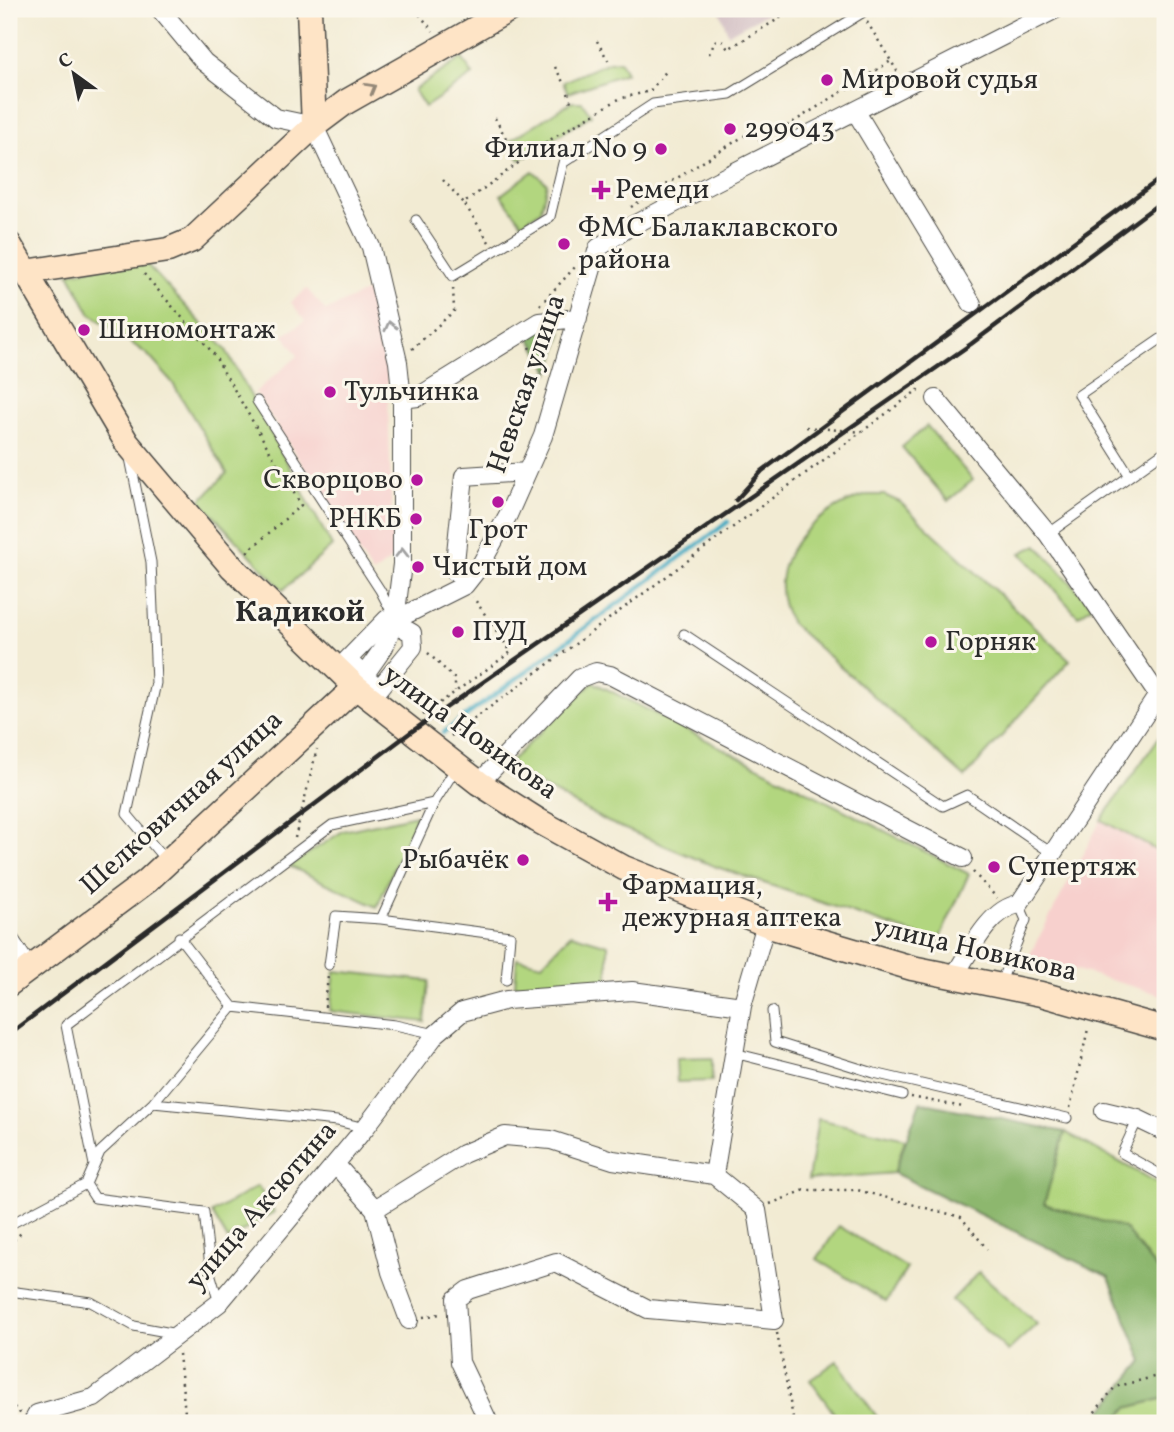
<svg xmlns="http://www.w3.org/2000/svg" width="1174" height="1432" font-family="Vollkorn,serif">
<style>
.built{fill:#f7d0cd}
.industrial{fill:#d2bec3}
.green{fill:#b2d67f;stroke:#6e8055;stroke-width:2}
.forest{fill:#8db76e;stroke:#5c714c;stroke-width:2}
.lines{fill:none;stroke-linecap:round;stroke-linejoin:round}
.stream{stroke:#43abc3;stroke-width:4.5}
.lane-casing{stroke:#494844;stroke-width:11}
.street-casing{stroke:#494844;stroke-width:20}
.secondary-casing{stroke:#494844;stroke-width:27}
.path{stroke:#494844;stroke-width:2.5;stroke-dasharray:2 5;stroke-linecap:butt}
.lane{stroke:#fff;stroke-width:9}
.street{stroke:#fff;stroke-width:18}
.secondary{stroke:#fee4c6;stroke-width:24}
.rail{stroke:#2b2b2b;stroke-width:4.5}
.oneway{stroke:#948878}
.oneway2{stroke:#a0a0a0}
.poi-dot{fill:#b5179e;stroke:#fbf7ec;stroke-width:2.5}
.labels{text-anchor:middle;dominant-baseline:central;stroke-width:6;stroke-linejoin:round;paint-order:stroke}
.poi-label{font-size:28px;fill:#2b2b2b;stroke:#fbf7ec;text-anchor:start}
.street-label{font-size:28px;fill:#2b2b2b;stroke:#fbf7ec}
.neighbourhood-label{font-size:30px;font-weight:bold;fill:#2b2b2b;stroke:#fbf7ec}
</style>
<rect width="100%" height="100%" fill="#fbf7ec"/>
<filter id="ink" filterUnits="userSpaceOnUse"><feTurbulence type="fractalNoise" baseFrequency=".0143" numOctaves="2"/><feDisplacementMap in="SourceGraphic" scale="14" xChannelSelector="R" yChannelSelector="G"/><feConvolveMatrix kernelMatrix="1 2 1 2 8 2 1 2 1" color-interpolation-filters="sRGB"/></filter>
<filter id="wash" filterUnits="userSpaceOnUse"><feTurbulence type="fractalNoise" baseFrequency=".00686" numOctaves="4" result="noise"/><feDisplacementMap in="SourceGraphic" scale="28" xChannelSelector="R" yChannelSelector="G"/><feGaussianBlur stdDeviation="1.57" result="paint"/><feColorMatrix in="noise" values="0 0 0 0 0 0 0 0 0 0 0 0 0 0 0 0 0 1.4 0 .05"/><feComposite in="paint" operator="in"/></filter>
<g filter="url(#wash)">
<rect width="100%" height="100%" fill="#f2ebd3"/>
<path class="built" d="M307 289 326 311 367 291 387 368 393 558 373 574 255 392 298 356 284 335 305 321 291 302Z
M1165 729V996L1029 956 1101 820Z"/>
<path class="industrial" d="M719 9H775L728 34Z"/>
<path class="green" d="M462 58 473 75 425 107 414 90Z
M620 61 626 73 568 93 563 82 609 62Z
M571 102H582L591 115 520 160 508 142Z
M533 171 547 183 541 210 522 223 501 195Z
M141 258 226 350 332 546 283 590 200 501 227 473 172 382 148 355 90 313 69 273Z
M927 426 973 480 948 501 902 447Z
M867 495H884L900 502 1070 660 965 777 791 623C758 563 812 511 867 495Z
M1037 545 1092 606 1078 616 1021 553Z
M593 682 969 874 938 942 714 866 608 822 505 766Z
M1165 729V855L1101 820Z
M417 815 377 907 289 866 343 831Z
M571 934 608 945V984L533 991 515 985 517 958 542 964Z
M335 971 429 981 425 1022 330 1011Z
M712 1058V1081L677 1082 676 1059Z
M818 1119 905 1139 894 1173 808 1180Z
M1065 1132 1165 1187V1279L1124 1228 1044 1204Z
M258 1186 274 1212 228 1240 212 1213Z
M839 1226 907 1268 886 1302 817 1259Z
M979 1272 1037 1324 1008 1351 952 1300Z
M837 1361 877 1417 868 1423H841L810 1380Z
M1165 1398V1423H1114L1127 1408Z"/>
<path class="forest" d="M539 326 562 333 550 372 529 336Z
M920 1102 1065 1132 1044 1204 1124 1228 1165 1279V1398L1127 1408 1114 1423H1092L1143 1361 1109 1277 894 1173Z"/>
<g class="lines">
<path class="stream" d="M443 733 728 522"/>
</g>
</g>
<g filter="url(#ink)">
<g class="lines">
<g class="lane-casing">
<path id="lane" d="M416 220 453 276 550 217 563 163 653 104 730 94 862 13
M257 401 380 590 393 615
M130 458 151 562 156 683 127 814 167 862
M1130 476 1079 395 1165 336
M1048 534 1165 451
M684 634 943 806 967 795 1053 854
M381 919 434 803 456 768
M179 937 233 1007 395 1025 436 1034
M329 965 336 916 381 919 510 936 506 980
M1000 984 1026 920 1019 904
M772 1011 775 1042 874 1073 1067 1118
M734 1053 902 1095
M153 1103 337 1121 365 1128
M1138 1119 1122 1153 1165 1177
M94 1165 66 1025 332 825 434 803
M86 1184 100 1152 153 1103 233 1007
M9 1225 86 1184 95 1198 204 1212 211 1276 219 1303
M9 1291 91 1302 134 1326 177 1334"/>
</g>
<g class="street-casing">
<path id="street" d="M160 9 204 62 276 118 314 126 371 247 398 362 402 399V564L395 620 384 647 356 687
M856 112 972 304
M402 399 418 397 539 322 578 318
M936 399 1048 534 1158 695 1019 904C989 909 970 952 954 976
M454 572 464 476 527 472
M387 619 412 633 413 647 379 689 347 660Z
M395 620 465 585 480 566 508 515 543 436 598 248 626 229 715 182 1056 9
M479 783 580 678 596 672 610 675 963 858
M9 939 29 969
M1104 1111 1138 1119 1165 1132
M335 1164 375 1209 391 1272 409 1320
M714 1175 742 1006 766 924
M375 1209 463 1154 505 1136 551 1140 613 1160 714 1175 757 1210 774 1320 648 1309 556 1262 468 1290 456 1299 460 1362 489 1423
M32 1423 37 1414 94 1398 219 1303 365 1128 436 1034 462 1012 507 1000 632 991 742 1006"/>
</g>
<g class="secondary-casing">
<path id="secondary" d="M309 9 314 126
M9 244 127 443 232 567 356 687 479 783 537 820 624 868 776 928 912 968 1041 994 1165 1029
M26 272 168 250 192 240 314 126 346 102 510 9
M9 984 147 881 356 687"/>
</g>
<path class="path" d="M415 9 433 31
M867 22 891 61
M597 41 609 62
M722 41 728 49 795 9
M709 54 718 36
M555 67 563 82
M568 93 571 102
M495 118 508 142
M748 122 752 131
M787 126 891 61 897 71
M443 180 464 203
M631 207 752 131 761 142
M489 242 464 203 548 141 619 99 650 91 668 69
M144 274 213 353 301 505 246 553
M540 305 576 266
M529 347 544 375
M412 349 454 311 453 286
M806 427 862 432
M428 653 455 679V691
M423 715 511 652 473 597
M451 736 918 390 921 391
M295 838 317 749
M973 872 997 898
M325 1007 328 976
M911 1097 963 1107
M1070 1108 1088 1029
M770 1204 805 1190H857L961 1217 987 1249
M9 1245 21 1233
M423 1317 440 1314
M777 1333 794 1423
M179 1354 186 1423
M9 1402 21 1414
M1086 1423 1115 1387 1165 1374"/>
<use href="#lane" class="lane"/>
<use href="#street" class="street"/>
<use href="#secondary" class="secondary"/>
<path class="rail" d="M736 500 762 471 1165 175
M9 1034 411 732 971 344 1165 199"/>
</g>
<defs><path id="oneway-chevron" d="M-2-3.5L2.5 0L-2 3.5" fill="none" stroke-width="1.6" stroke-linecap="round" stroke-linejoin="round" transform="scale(1.75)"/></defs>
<use class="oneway" href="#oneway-chevron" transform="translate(371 88) rotate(-30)"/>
<g class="oneway2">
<use href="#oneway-chevron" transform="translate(390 326) rotate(-103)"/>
<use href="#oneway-chevron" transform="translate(402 553) rotate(-90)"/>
</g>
</g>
<g class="poi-dot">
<circle cx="827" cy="80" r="7"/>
<circle cx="730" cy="129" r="7"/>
<circle cx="661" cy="149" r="7"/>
<path d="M597.5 179.5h7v7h7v7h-7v7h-7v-7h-7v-7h7z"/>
<circle cx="564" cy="244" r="7"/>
<circle cx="84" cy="330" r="7"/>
<circle cx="330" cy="392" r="7"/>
<circle cx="417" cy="480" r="7"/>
<circle cx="498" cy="502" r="7"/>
<circle cx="416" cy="519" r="7"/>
<circle cx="418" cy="567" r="7"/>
<circle cx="458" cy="632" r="7"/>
<circle cx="931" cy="642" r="7"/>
<circle cx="523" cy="860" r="7"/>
<circle cx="994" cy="867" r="7"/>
<path d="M604.5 891.5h7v7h7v7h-7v7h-7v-7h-7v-7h7z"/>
</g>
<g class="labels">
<g class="poi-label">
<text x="841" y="80">Мировой судья</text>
<text x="744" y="129">299043</text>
<text x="647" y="149" text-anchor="end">Филиал No 9</text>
<text x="615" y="190">Ремеди</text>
<text x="578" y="228">ФМС Балаклавского<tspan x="578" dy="32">района</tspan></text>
<text x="98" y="330">Шиномонтаж</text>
<text x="344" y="392">Тульчинка</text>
<text x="403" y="480" text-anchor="end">Скворцово</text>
<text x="402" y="519" text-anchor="end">РНКБ</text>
<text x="498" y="530" text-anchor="middle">Грот</text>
<text x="432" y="567">Чистый дом</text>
<text x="472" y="632">ПУД</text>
<text x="945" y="642">Горняк</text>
<text x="509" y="860" text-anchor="end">Рыбачёк</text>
<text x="1008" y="867">Супертяж</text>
<text x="622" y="886">Фармация,<tspan x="622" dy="32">дежурная аптека</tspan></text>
</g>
<g class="street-label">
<text transform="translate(527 384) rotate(-71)">Невская улица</text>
<text transform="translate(470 733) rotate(36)">улица Новикова</text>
<text transform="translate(182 803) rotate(-42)">Шелковичная улица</text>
<text transform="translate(975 950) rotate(13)">улица Новикова</text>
<text transform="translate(262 1206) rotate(-49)">улица Аксютина</text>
</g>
<g class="neighbourhood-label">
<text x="300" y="613">Кадикой</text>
</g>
</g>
<rect width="1174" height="1432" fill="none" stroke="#fbf7ec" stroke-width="35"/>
<g transform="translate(74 74) rotate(327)" stroke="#fbf7ec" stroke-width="5" paint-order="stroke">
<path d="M0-5L12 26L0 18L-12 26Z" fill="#2b2b2b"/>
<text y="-10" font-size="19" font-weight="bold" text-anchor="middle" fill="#2b2b2b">С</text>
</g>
</svg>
